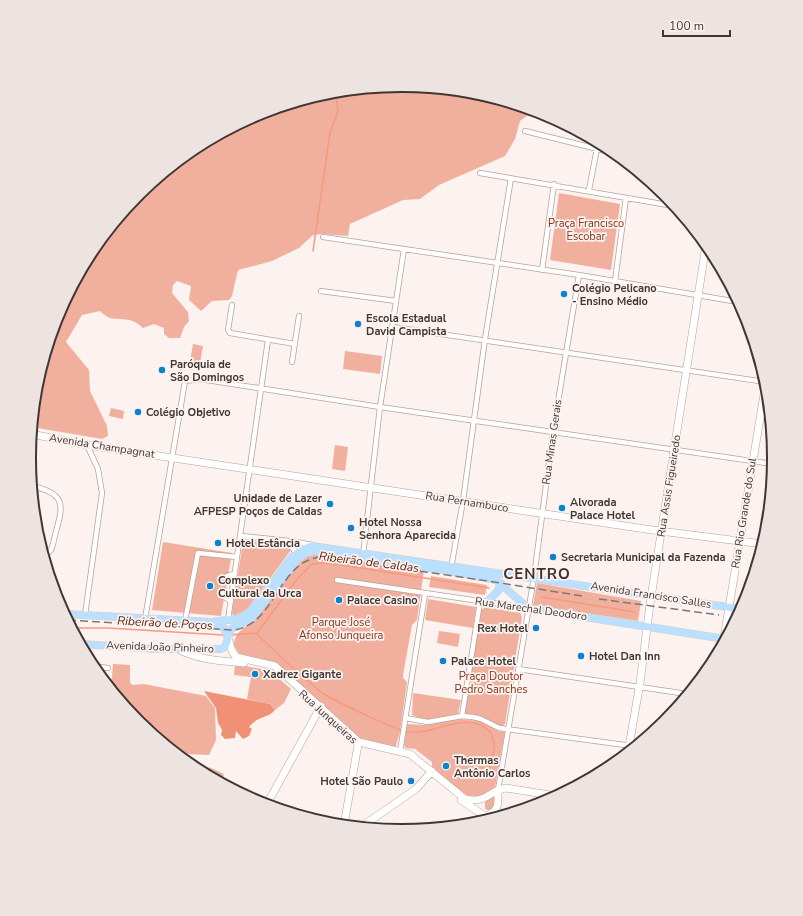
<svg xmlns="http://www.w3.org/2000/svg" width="803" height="916" font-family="'Nunito Sans',sans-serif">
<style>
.green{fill:#f1b09d}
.forest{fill:#f09175}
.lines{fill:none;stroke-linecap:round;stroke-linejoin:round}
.stream{stroke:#f8997d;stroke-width:1.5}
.street-casing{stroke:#b9a19a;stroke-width:6}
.secondary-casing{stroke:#b9a19a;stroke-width:8}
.primary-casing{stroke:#d1cfce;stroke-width:8}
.street{stroke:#fff;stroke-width:4.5}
.secondary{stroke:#fff;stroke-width:7}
.primary{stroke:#bbdffe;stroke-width:7}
.rail{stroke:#817774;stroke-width:1.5;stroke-dasharray:8 4;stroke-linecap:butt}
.poi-dot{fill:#0b83cb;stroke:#fcf2ef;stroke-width:1.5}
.labels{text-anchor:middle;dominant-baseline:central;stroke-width:3.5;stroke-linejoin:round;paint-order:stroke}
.park-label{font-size:11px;fill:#853218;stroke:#fcf2ef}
.poi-label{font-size:11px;font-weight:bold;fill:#403633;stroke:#fcf2ef;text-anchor:start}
.street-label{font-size:11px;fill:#403633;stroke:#fcf2ef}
.water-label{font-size:12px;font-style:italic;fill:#591f0d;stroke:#fcf2ef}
.district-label{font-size:15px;font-weight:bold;letter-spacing:1px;fill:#43302a;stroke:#fcf2ef}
.rim{fill:none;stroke:#403633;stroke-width:2}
</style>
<rect width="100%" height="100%" fill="#fcf2ef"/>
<path class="green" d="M402 86 474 93 544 114 555 120 528 115 520 121 515 139 505 156 439 185 420 199 403 200 350 224 348 236 321 234 313 235 299 248 272 261 238 270 232 296 229 300 212 301 201 311 189 300 191 286 177 281 173 285 172 293 188 312 189 321 184 327 180 338H169L164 334V328L154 324 143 328C130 316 125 321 110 318 107 317 103 314 100 311L82 315 66 342 89 370 90 391 107 426 108 436 102 439 32 427 36 385 57 315 92 251 138 194 195 148 259 114 329 93Z
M559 193 620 204 611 270 550 260Z
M193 344 203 346 200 363 190 361Z
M345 351 382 356 380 374 343 369Z
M111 408 124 411 123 419 109 416Z
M335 445 348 447 345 471 332 469Z
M246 540 288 547 291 550 248 608 239 615H233L232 613 243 542Z
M163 542 232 553 221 616 152 610Z
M314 553 424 569 417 620 412 625 403 675V678L407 682 400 732 395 749 367 742 354 735 275 663 249 659 240 655 233 644 237 634 252 621 283 581 305 556Z
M431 576 487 585 485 595 429 587Z
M537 583 641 601 638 621 533 605Z
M428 599 476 607 473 628 425 620Z
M486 607 520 613 522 617 505 724 502 727 481 716 466 714 465 712 481 610Z
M439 631 460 634 458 647 437 643Z
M113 664 130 665V683L133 685 144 684 206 696 215 708 216 740 209 755 184 754 164 742 138 721 111 689Z
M235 665C266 669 268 668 291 689L284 703 275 710 270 704 247 699 251 677 234 675Z
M413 693 461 700 458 714 424 720 412 715Z
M459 719 480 721 498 731 505 732 495 787 483 797 466 798 432 769V762L415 749 406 748 404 745 407 724 424 725Z
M209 767 224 774 221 782 206 774Z
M496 795 495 806 490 811 485 809V802Z"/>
<path class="forest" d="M204 691 270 704 275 710C267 719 259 715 249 727L252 729 249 736 243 739 236 731 235 738 225 739 221 735 222 730 218 723 216 708Z"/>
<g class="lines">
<path class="stream" d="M313 251 330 133 338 111 335 92
M542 597 635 612
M72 628H108L223 635
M257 633C259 638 316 689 324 694 337 702 397 731 410 732 434 735 461 713 484 727 500 737 493 753 490 768
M257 633 298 578 312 564 328 563 489 588
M231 635 257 633"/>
<g class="street-casing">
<path id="street" d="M525 131 614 153
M480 173 674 206
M589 190 598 143
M323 237 579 275 738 302
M542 270 554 184
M615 281 626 198
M321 291 396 301
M232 305 228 330 230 333 295 344
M393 327 766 382
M292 362 299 316
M32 486C73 495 60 511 53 544L51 550 44 557
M241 536 290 541 313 545
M279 542 293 548 296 556
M363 555 380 407 404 249
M451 568 463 501 485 339 511 178
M337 580 527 608
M226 581 227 576 234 574
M224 590V597L231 601
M85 615 102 493 98 469 87 445
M145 619 185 381 200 379 380 407 773 464
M228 620 268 340
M185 621 198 553 237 557
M92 666 108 668
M518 669 687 694
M462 716 480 602
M405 718 428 722 462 716 473 717 481 719 499 728 625 745H636
M400 752 425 594
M498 790 534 577 553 432 579 275"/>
</g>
<g class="secondary-casing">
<path id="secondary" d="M31 434 87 445 652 530 763 544
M228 638 232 651 236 657 275 666 359 742 410 754 465 799C485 804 489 791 506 788L556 796
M723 644 766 382
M178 649C197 660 224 661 244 663
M628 752 640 683 650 604 706 245
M461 800 489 819
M267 804 321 706
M486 816C500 811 498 803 498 790
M344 825 358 745
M361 827 416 789 432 771"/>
</g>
<g class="primary-casing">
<path id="primary" d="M487 602 498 591 501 583
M65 614 211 622 224 628 228 638
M211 622 236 619 249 613 292 557 301 550 312 546 741 609
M81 644 156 649H221L225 647 231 629 251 619 297 560 306 553 315 551 450 571 496 580 528 608 725 639"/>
</g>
<use href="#street" class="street"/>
<use href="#secondary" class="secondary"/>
<use href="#primary" class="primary"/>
<path class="rail" d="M599 599 719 615
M68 620 233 630C276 626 278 559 322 557L488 581 582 596"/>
</g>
<g class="poi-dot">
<circle cx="564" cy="294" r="4"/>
<circle cx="358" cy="324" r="4"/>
<circle cx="162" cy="370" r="4"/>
<circle cx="138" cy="412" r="4"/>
<circle cx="330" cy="504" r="4"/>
<circle cx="562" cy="508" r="4"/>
<circle cx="351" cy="528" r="4"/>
<circle cx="218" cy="543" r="4"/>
<circle cx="553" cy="557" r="4"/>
<circle cx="210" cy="586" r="4"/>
<circle cx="339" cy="600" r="4"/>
<circle cx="536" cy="628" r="4"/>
<circle cx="581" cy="656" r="4"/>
<circle cx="443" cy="661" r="4"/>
<circle cx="255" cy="674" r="4"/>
<circle cx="446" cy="766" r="4"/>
<circle cx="411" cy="781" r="4"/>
</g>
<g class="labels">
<g class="park-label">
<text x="586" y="223">Praça Francisco<tspan x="586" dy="13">Escobar</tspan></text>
<text x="341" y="622">Parque José<tspan x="341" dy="13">Afonso Junqueira</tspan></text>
<text x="491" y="676">Praça Doutor<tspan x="491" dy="13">Pedro Sanches</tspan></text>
</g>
<g class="poi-label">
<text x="572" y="288">Colégio Pelicano<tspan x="572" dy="13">- Ensino Médio</tspan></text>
<text x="366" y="318">Escola Estadual<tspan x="366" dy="13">David Campista</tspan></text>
<text x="170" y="364">Paróquia de<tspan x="170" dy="13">São Domingos</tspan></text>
<text x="146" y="412">Colégio Objetivo</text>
<text x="322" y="498" text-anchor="end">Unidade de Lazer<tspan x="322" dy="13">AFPESP Poços de Caldas</tspan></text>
<text x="570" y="502">Alvorada<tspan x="570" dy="13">Palace Hotel</tspan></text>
<text x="359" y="522">Hotel Nossa<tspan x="359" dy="13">Senhora Aparecida</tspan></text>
<text x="226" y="543">Hotel Estância</text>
<text x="561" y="557">Secretaria Municipal da Fazenda</text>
<text x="218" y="580">Complexo<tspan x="218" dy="13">Cultural da Urca</tspan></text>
<text x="347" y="600">Palace Casino</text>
<text x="528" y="628" text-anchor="end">Rex Hotel</text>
<text x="589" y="656">Hotel Dan Inn</text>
<text x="451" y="661">Palace Hotel</text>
<text x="263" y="674">Xadrez Gigante</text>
<text x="454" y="760">Thermas<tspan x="454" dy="13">Antônio Carlos</tspan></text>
<text x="403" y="781" text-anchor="end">Hotel São Paulo</text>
</g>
<g class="street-label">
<text transform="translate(552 442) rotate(-82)">Rua Minas Gerais</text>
<text transform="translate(102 446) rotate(9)">Avenida Champagnat</text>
<text transform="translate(669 486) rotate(-81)">Rua Assis Figueiredo</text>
<text transform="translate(467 502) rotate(9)">Rua Pernambuco</text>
<text transform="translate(744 513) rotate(-81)">Rua Rio Grande do Sul</text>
<text transform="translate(651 595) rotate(9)">Avenida Francisco Salles</text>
<text transform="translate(531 609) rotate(8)">Rua Marechal Deodoro</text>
<text transform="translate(160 647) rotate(2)">Avenida João Pinheiro</text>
<text transform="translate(328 717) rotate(42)">Rua Junqueiras</text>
</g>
<g class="water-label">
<text transform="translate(369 562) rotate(7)">Ribeirão de Caldas</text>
<text transform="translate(165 623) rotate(3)">Ribeirão de Poços</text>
</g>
<g class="district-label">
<text x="537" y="574">CENTRO</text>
</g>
</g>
<path d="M0 0H803V916H0ZM401 92H402A365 365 0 0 1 767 457V459A365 365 0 0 1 402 824H401A365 365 0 0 1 36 459V457A365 365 0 0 1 401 92Z" fill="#ede3e0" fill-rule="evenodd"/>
<path class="rim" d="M401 92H402A365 365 0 0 1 767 457V459A365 365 0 0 1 402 824H401A365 365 0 0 1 36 459V457A365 365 0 0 1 401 92Z"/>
<path d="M663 30v6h67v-6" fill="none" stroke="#403633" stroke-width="2"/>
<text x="669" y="30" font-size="12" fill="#403633" stroke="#fcf2ef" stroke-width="3" paint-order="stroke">100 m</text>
</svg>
